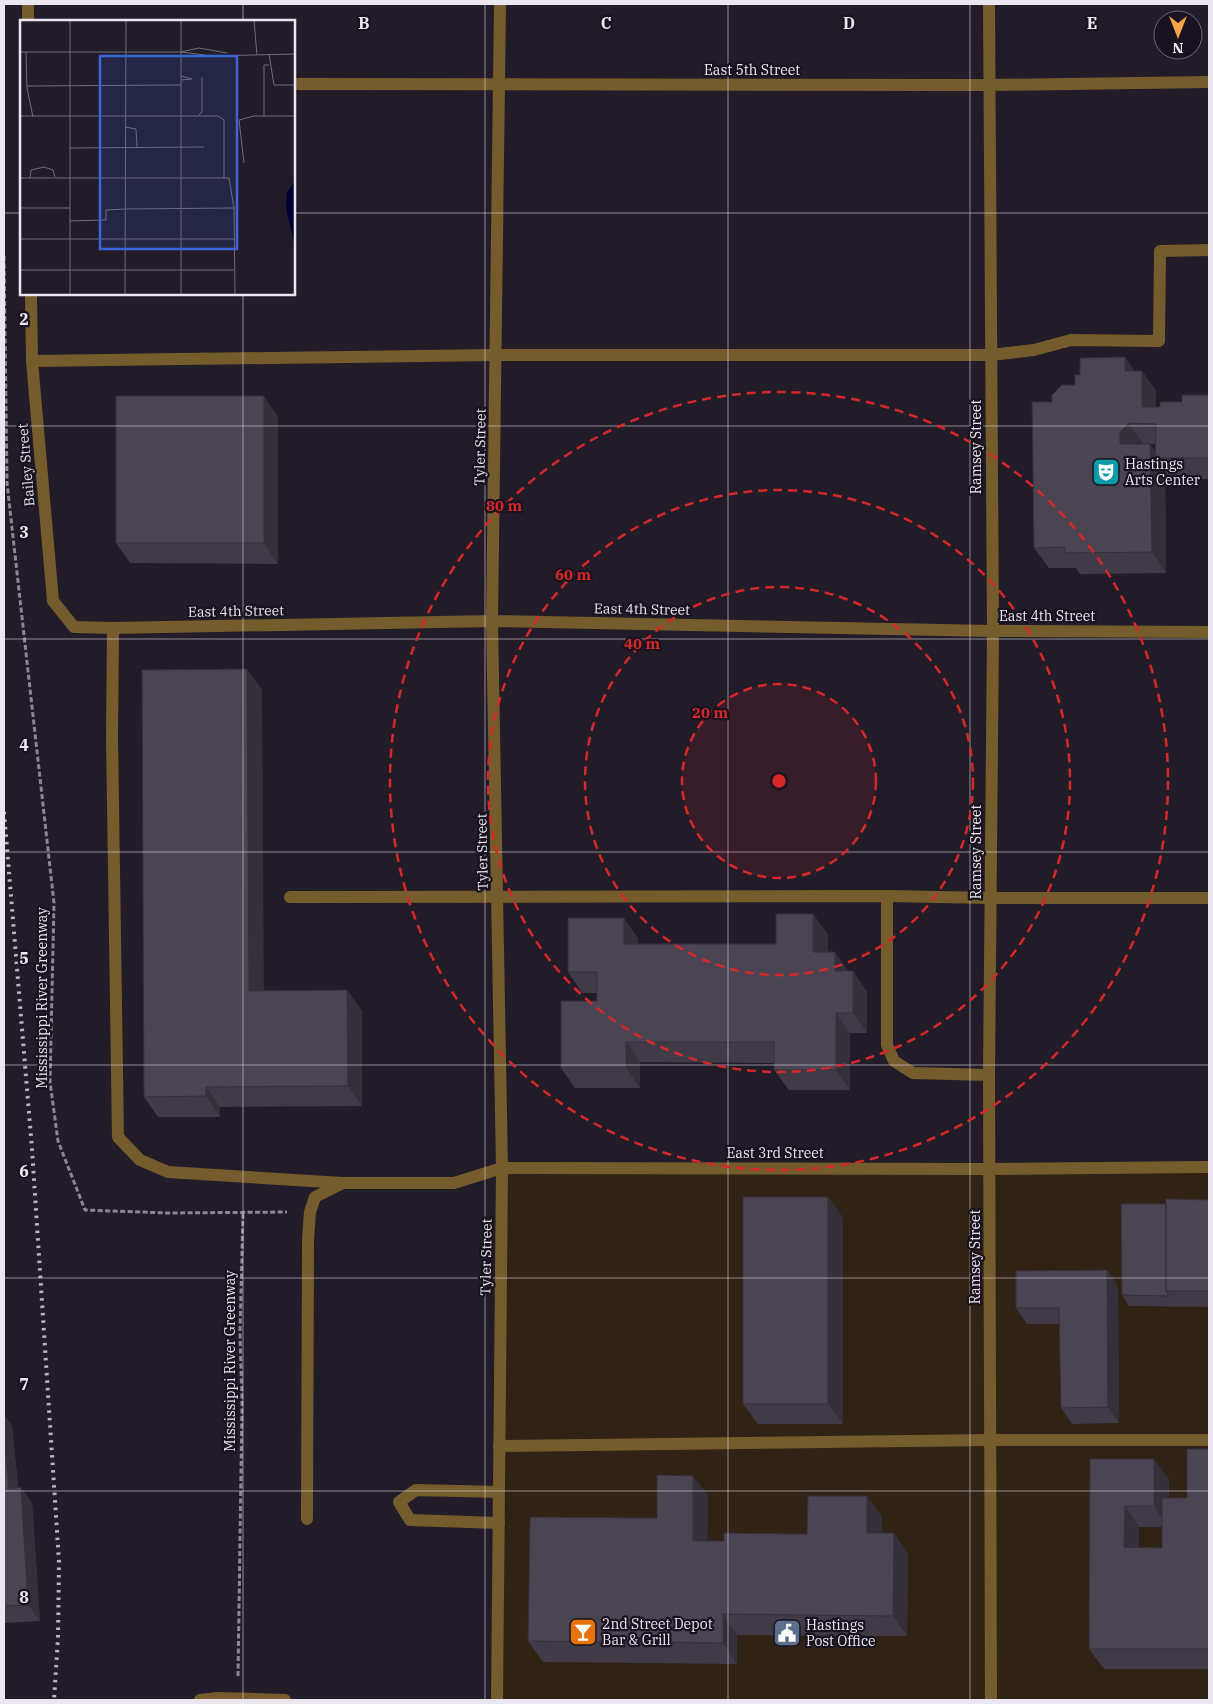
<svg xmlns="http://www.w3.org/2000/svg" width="1213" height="1704" font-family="'IBM Plex Serif',serif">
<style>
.commercial{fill:#302316}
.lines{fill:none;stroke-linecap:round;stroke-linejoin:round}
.path{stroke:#8c8792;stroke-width:3;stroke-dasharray:5 2.5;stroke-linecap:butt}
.lane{stroke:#745c2c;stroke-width:12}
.street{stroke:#745c2c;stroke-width:12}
.rail{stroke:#bab5bf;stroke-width:4;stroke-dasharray:2.5 5;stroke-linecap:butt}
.wall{fill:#403b47;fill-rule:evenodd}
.shaded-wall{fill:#34303a}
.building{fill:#4b4553;stroke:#34303a}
.grid{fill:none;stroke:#ebe7f0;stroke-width:1;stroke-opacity:0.55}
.ring{fill:none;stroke:#d62828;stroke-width:2.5;stroke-dasharray:9 6}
.labels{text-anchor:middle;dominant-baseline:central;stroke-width:4.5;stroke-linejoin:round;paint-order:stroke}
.street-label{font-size:14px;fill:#ebe7f0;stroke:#18131e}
.poi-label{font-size:14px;fill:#ebe7f0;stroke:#18131e;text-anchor:start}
.inset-road{fill:none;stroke:#726d78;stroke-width:1}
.view{fill:#3c65dc;fill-opacity:0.15;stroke:#3c65dc;stroke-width:2.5}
.inset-edge{fill:none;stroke:#ebe7f0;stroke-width:2.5}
.grid-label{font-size:16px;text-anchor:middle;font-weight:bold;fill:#ebe7f0;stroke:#18131e;stroke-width:4.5;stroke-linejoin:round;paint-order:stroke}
.centre{fill:#d62828;stroke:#18131e;stroke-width:2.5}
.ring-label{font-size:15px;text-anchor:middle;font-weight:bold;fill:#d62828;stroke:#18131e;stroke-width:4.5;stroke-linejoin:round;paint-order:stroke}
</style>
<rect width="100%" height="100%" fill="#221c28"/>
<path class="commercial" d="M1209 1167V1700H497L502 1168Z"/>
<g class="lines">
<path class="path" d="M4 256 7 483 54 903 50 1082 58 1141 85 1210 167 1213 287 1212
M238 1676 242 1405 240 1332 243 1212"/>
<path class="lane" d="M32 361 496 355H991L1034 350 1071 340 1159 341 1160 251 1209 250
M113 628 112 737 118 1137 140 1160 168 1172 343 1183
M887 896V1045L894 1061 913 1073 989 1075
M290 897 887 896 991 898H1209
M499 1446 990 1440H1209
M307 1519 308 1240 310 1212 315 1197 343 1183
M499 1523 410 1520 399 1502 416 1490 499 1492"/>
<path class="street" d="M28 4V21
M989 4 993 631 989 1075 991 1700
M294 84 989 85 1209 82
M31 294 32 361 53 601 74 627 113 628 492 621 993 631 1209 632
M343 1183H454L502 1168 989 1169 1209 1167
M200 1700 219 1698 285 1700
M497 1700 502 1168 492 621 500 4"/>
<path class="rail" d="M4 812 32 1149 59 1562 58 1638 54 1700"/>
</g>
<path class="wall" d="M1134 371H1142L1156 391V407H1160L1182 402 1209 395V479H1170L1165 471 1166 573 1080 574 1076 568H1049L1034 548 1052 402ZM1143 444H1156V452L1150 444Z
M278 417V564L130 563 116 543Z
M262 690 263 991 347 990 362 1011V1106L220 1107V1117H158L144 1097Z
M813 914 828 935V952L849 971H853L867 992V1033H850V1090H789L774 1070V1063L640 1062V1088H575L561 1068 597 1001V993H582L568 972 624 918 638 939V944H776Z
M828 1197 843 1218V1424H758L743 1404Z
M1209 1200V1307L1129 1306 1122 1295 1166 1204Z
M1107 1270 1118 1286 1119 1423 1072 1424 1061 1408 1060 1324H1027L1016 1308Z
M4 1415 12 1426 18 1488 21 1487 32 1503 40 1621 4 1623Z
M1209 1449V1669H1104L1089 1649 1090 1459 1169 1479V1498H1187ZM1139 1527H1162V1548L1139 1547Z
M693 1476 708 1496 707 1541H724L807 1534 882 1517V1533H894L908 1554 907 1636 737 1635V1664L543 1662 528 1641 657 1518Z"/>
<path class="shaded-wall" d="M1125 357 1139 378 1125 371Z
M1142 371 1156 391V424L1142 407Z
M264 396 278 417V564L264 543Z
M1129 423 1143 444 1135 453 1120 444V432Z
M1150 444 1160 458H1155L1165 471 1166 573 1152 552Z
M247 669 262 690 264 1011 249 991Z
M813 914 828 935V972L813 952Z
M624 918 638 939V965L624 944Z
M835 952 849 972 835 971Z
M853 971 867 992V1033L853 1013Z
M347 990 362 1011V1106L348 1086Z
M836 1013 850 1033V1090L836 1070Z
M626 1042 640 1062V1088L626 1068Z
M206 1087 220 1107V1117L206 1096Z
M828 1197 843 1218V1424L828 1404Z
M1107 1270 1118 1286 1119 1423 1108 1407Z
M4 1415 12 1426 20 1504 9 1489 4 1440Z
M1154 1459 1169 1479 1168 1527 1154 1506Z
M693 1476 708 1496 707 1562 693 1541Z
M21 1487 32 1503 40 1621 28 1605Z
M867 1496 882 1517V1553L867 1533Z
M1125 1506 1139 1527V1568L1124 1547Z
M894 1533 908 1554 907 1636 893 1616Z
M723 1614 737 1635V1664L723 1643Z"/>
<path class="building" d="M1125 357V371H1142V407H1160V402H1182V395H1209V458H1155L1156 424 1129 423 1120 432V444H1150L1152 552 1065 553V547L1034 548 1032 402H1052V395L1062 385H1075V375H1080V358Z
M116 396H264V543H116Z
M247 669 249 991 347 990 348 1086 206 1087V1096L144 1097 142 670Z
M776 914H813V952H835V971H853V1013H836V1070H774V1042H626V1068H561V1001H597V972H568V918H624V944H776Z
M743 1197H828V1404H743Z
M1166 1199 1209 1200V1291H1166Z
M1121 1204H1166V1291L1169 1296 1122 1295Z
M1107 1270 1108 1407 1061 1408 1059 1308H1016V1271Z
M4 1440 9 1489 21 1487 28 1605 4 1606Z
M1187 1449H1209V1649H1089L1090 1459H1154V1506H1125L1124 1547 1162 1548V1498H1187Z
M657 1475 693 1476V1541H724V1533L807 1534 808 1496H867V1533H894L893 1616 723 1614V1643L528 1641 530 1517 657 1518Z"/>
<path class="grid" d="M243 4V21M485 4V1700M728 4V1700M970 4V1700M4 213H21M294 213H1209M243 294V1700M4 426H1209M4 639H1209M4 852H1209M4 1065H1209M4 1278H1209M4 1491H1209"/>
<circle cx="779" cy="781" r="97" fill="#d62828" fill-opacity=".12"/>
<g class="ring">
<circle cx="779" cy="781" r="97"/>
<circle cx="779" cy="781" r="194"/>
<circle cx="779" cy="781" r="291"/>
<circle cx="779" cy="781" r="389"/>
</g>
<defs>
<g id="theatre-square" transform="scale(1.4375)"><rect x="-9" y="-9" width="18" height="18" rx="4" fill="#0f9aa8" stroke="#18131e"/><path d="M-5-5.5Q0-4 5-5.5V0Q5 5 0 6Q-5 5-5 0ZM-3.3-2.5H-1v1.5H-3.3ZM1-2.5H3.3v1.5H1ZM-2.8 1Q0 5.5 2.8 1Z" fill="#fff"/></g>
<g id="bar-square" transform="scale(1.4375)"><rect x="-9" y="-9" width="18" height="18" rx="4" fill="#e8710a" stroke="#18131e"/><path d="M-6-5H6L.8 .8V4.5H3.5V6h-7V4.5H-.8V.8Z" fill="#fff"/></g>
<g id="civic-square" transform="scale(1.4375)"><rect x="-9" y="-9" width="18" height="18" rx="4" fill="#5c6f8a" stroke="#18131e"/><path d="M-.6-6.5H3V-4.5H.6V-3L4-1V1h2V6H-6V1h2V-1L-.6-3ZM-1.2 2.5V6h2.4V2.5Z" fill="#fff"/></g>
</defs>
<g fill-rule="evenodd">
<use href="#theatre-square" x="1106" y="472"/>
<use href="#bar-square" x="583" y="1632"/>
<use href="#civic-square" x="787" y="1633"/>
</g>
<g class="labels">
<g class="street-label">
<text x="752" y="70">East 5th Street</text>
<text transform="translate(480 447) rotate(-89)">Tyler Street</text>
<text transform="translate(976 447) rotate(-90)">Ramsey Street</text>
<text transform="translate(26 465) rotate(-95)">Bailey Street</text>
<text transform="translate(642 609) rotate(1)">East 4th Street</text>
<text transform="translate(236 611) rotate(-1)">East 4th Street</text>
<text x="1047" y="616">East 4th Street</text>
<text transform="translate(482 852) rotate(-91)">Tyler Street</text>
<text transform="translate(976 852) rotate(-90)">Ramsey Street</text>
<text transform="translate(42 998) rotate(-90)">Mississippi River Greenway</text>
<text x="775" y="1153">East 3rd Street</text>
<text transform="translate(486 1257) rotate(-89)">Tyler Street</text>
<text transform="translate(975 1257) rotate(-90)">Ramsey Street</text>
<text transform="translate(230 1361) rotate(-90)">Mississippi River Greenway</text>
</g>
<g class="poi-label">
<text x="1125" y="464">Hastings<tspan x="1125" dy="16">Arts Center</tspan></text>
<text x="602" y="1624">2nd Street Depot<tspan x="602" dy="16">Bar &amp; Grill</tspan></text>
<text x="806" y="1625">Hastings<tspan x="806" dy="16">Post Office</tspan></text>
</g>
</g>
<g transform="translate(20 20)">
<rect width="275" height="275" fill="#221c28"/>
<path d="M273 163H275V226L266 189 267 173Z" fill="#003"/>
<path class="inset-road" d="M234 0 237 35M0 32H161L192 36 275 34M6 32 7 68 13 97M161 32 179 28 207 33M249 34 254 65H275M161 60 172 59 161 56M7 66 161 65M179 95 182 92V57M0 96H198L204 100V158M244 96V45H249M105 107 116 109 117 127M50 128 184 127M224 143 219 100 234 96H275M0 158H209L214 188 215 275M10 158 11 150 24 147 33 150 35 157M0 188H50M50 201 86 200V190L105 189 214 188M0 219H214M0 250H214M50 275V0M105 275 106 0M161 275V0"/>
<path class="view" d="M80 36H217V229H80Z"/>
<rect width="275" height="275" class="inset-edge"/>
</g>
<g class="grid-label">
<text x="364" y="29">B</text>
<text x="606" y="29">C</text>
<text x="849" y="29">D</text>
<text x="1092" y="29">E</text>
<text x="24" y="325">2</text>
<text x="24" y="538">3</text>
<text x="24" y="751">4</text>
<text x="24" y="964">5</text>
<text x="24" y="1177">6</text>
<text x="24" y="1390">7</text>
<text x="24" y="1603">8</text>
</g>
<circle cx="779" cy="781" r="8" class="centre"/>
<g class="ring-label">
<text x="504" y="511">80 m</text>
<text x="573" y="580">60 m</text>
<text x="642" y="649">40 m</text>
<text x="710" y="718">20 m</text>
</g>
<rect width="1213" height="1704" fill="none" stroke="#ebe7f0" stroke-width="10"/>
<g transform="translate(1178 35) rotate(180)"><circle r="24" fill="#18131e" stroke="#6c6872"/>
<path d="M0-4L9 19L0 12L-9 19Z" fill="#f7a149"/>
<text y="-8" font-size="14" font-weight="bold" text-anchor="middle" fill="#ebe7f0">N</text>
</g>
</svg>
